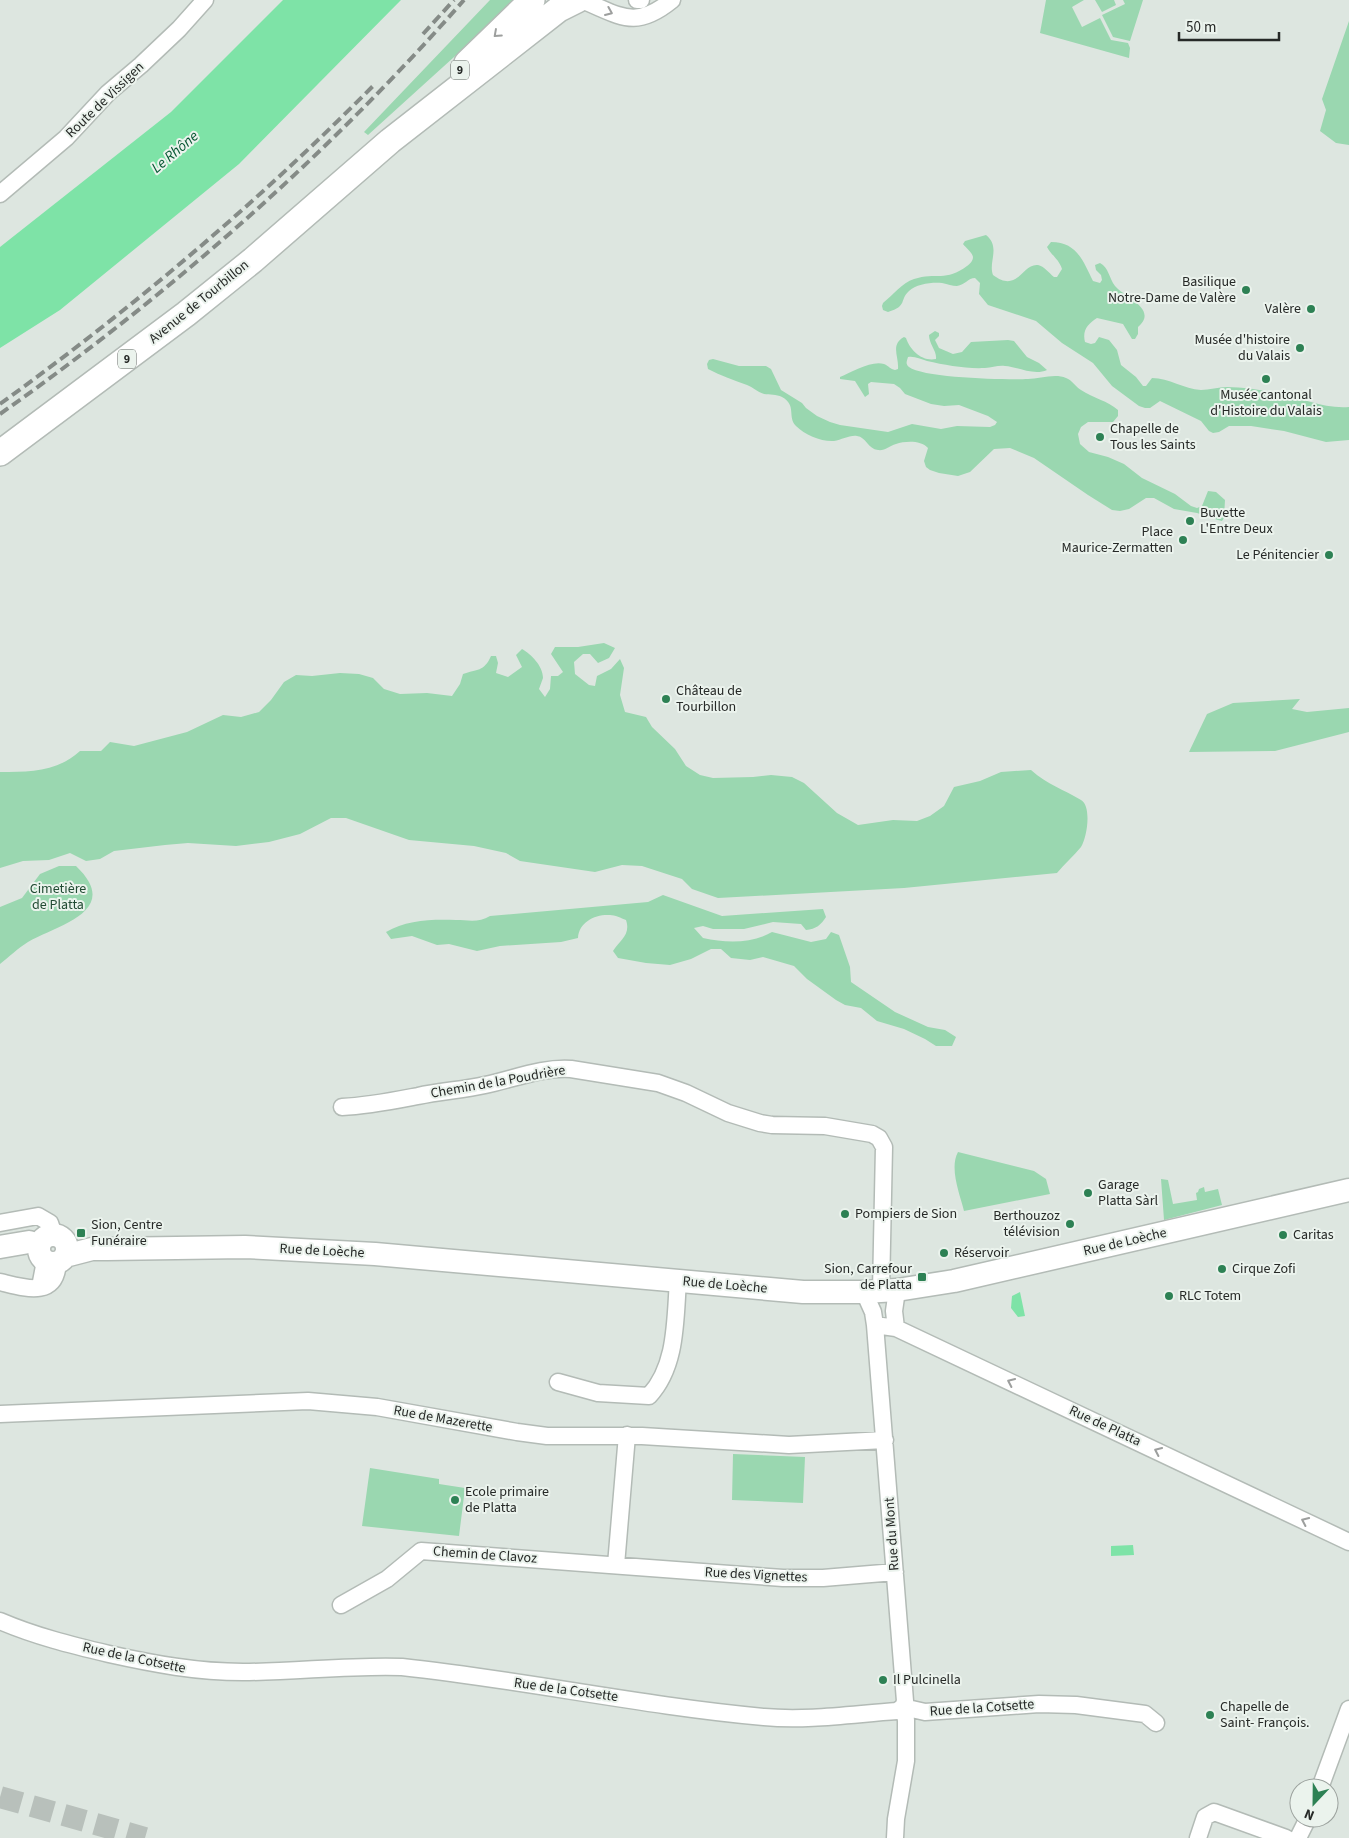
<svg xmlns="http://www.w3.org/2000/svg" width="1349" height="1838" font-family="'Source Sans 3',sans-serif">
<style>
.green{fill:#9ad7b0}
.water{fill:#7ee3a7}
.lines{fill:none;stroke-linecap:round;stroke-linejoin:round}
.secondary-tunnel{stroke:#b8c0bb;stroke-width:22;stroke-dasharray:22 11;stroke-linecap:butt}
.street-casing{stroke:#b3bbb6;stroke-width:19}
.secondary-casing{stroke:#b3bbb6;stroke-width:25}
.primary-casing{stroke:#b3bbb6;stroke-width:28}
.street{stroke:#fff;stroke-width:16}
.secondary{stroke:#fff;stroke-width:22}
.primary{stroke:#fff;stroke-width:25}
.rail{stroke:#858b87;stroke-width:4;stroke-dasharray:10 5;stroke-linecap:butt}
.oneway{stroke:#9d9f9e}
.poi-dot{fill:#2d8154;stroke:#ebf3ed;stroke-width:2}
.labels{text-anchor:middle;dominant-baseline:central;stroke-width:4;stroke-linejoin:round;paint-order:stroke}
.shield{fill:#ebf3ed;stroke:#616662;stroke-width:1}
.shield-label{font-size:12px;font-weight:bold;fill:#262927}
.street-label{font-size:14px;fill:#262927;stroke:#ebf3ed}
.poi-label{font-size:14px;fill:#262927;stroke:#ebf3ed;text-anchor:start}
.park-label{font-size:14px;fill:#214b33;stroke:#ebf3ed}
.water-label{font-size:15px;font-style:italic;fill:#055632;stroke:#ebf3ed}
</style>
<rect width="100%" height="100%" fill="#dde6e0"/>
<path class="green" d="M490 0H517L368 135 364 132Z
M1046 0H1084L1072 7 1082 27 1100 18 1111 40 1128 43 1130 48 1129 58 1040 33Z
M1095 0H1114L1116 5 1102 12Z
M1123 0H1143L1130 41 1113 37 1102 15 1125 4Z
M1349 21V145L1336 143 1320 131 1326 110 1322 99Z
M986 235C1001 247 988 262 993 275 1018 294 1022 263 1038 265 1044 266 1049 273 1054 277H1057L1062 269C1059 259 1051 255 1047 247L1051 242C1077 242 1083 261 1093 281L1100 283 1102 280 1101 275 1096 270 1095 265 1100 263C1109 268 1109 278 1115 286 1124 297 1159 309 1138 327V334L1135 339H1132L1123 324 1097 318C1088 324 1082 330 1085 342L1091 344 1095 343 1099 337 1109 340 1117 350 1121 365 1136 377 1143 386H1146L1152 378C1169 378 1184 389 1201 390 1209 390 1219 387 1227 387 1244 387 1261 390 1277 393 1301 398 1325 409 1349 407V440L1326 442 1284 431 1251 426H1229L1219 432 1213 433 1209 431 1201 421 1160 401 1150 408H1145L1139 406 1112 386 1093 363 1062 343 1036 321 988 305 979 294 980 283 975 278C968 278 965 285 957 286 952 286 948 284 942 283 932 282 916 284 909 291 899 300 908 306 888 312L883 310 882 306 883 303C893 295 902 283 914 279 936 272 946 282 967 266 970 264 973 261 973 257 972 252 966 248 963 244L965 241Z
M935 331 939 333V336L935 340 939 348 953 354 962 352 971 342 1008 340 1014 341 1027 357 1039 363 1047 370C1034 376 1018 367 1005 366 998 365 992 368 985 368 966 369 945 365 927 361 920 359 915 356 908 357 907 361 905 364 909 367 923 378 1007 380 1028 379 1039 379 1055 373 1066 378 1072 380 1076 387 1081 390 1093 398 1108 401 1118 410V416L1113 422H1088L1081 427 1078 434 1080 444 1089 452 1108 457 1124 464 1142 478 1175 494 1191 506 1197 508 1202 506 1208 491 1216 492 1225 500 1224 518 1222 521 1218 520 1197 513 1174 509 1154 498H1146L1129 509 1120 511 1112 510 1088 495 1034 458 1010 448 994 449 970 472 958 476 939 473 930 470 926 467 924 461 928 448C921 440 905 441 896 444 889 446 885 451 878 450 868 449 866 437 857 436 849 435 842 440 834 441 822 442 805 435 796 426 787 417 797 405 782 397 776 394 770 395 764 394 757 392 753 387 747 385 734 380 721 376 708 369L707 364 709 360 713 359 739 366H766L771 369 781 390 802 403 806 408 817 416 830 422 840 425 888 432 912 424 941 429 957 426 990 427 995 425 997 422 988 416 959 405 944 406 931 404 905 394 900 388 894 384 871 382 868 384 869 394 865 397 855 381 840 379V377C852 372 872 360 884 364 889 366 890 369 895 370L898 369C899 356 890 345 904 337L906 338C910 350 922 362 936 359 937 351 929 344 929 335Z
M604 643 615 648 609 658 598 663 590 654H583L574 662 575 674 589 685 595 686 597 676 611 669 620 659 624 668 620 695 625 712 646 717 652 727 675 749 686 766 700 775 713 778 753 777 771 775 792 777 804 783 837 813 858 825 893 820 917 821 930 816 944 806 954 787 980 781 1001 772 1031 770C1048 785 1063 789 1081 800 1092 806 1087 838 1081 847 1074 856 1064 864 1057 873L904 888 718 898 692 889 682 879 642 866 622 865 595 872 520 861 506 853 474 846 409 840 346 818H331L300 834 269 842 236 846 188 843 165 845 114 851 100 859 86 861 70 853 49 860 23 861 0 868V772C30 772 57 772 80 751H101L110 742 134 746 187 732 223 715 241 717 259 712 271 700 284 682 296 675 312 676 340 673 359 674 373 678 384 689 400 694 427 693 452 696 460 684 463 674C477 669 484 672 491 656H496L498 663 496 673 508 677 522 667 516 655 522 649C531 654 543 666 543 678 542 681 540 686 539 689L545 697 550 689 551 676H558L563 672 551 654 555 647H578Z
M1300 699 1292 709 1307 712 1349 708V732L1275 751 1189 752 1207 714 1233 703Z
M59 866H76C123 911 58 925 28 942 18 948 9 957 0 964V907L22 898 40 874Z
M663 895 722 916 823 909 826 917C821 925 816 929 806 930L801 924 773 922 744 929H713L703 926 694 928 703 938C726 943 751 944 772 932L811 942 826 939 831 932 839 935 850 967 851 982 895 1012 928 1027 945 1030 956 1037 952 1046H936L925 1039 904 1029 877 1021 861 1008 845 1005 836 1000 807 979 794 966 763 957 750 960 731 958 721 949H711L691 959 670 965 646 963 618 958 613 951C620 940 631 935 626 920 621 918 615 915 610 915 595 914 579 922 578 938L561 942 500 946 477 951 449 944 437 945 412 936 391 939 386 932C406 920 432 919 456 920 468 920 479 923 490 916L648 902Z
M958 1152 1034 1171 1046 1179 1050 1194 964 1211C960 1195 949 1168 958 1152Z
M1161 1179 1168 1180 1173 1204 1197 1200 1196 1193 1198 1192 1199 1189 1204 1187 1205 1192 1218 1189 1222 1205 1164 1220Z
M733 1454 805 1457 803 1503 732 1500Z
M370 1468 439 1479V1484L465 1488 459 1536 362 1526Z"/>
<path class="water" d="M283 0H401L239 164 60 310 0 348V247L171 112Z
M1020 1292 1025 1316 1018 1317 1011 1308 1012 1296Z
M1133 1545 1134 1555 1111 1556V1546Z"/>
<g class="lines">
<path class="secondary-tunnel" d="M0 1797 145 1838"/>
<g class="street-casing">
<path id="street" d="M581 0C620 15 634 31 672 0
M637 0H641
M0 194 66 138 108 93 141 65 179 29 205 0
M342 1107C368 1106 392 1101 418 1096 440 1091 463 1090 485 1085 514 1079 542 1067 571 1069L658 1083 686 1093 728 1113 760 1123 772 1125 825 1126 872 1134 879 1138 884 1147 881 1291
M0 1223 38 1216 50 1223 54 1235
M0 1282C25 1288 56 1299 58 1262
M40 1287 45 1261
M864 1292 873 1312 875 1325 905 1701 903 1707 906 1720V1761L896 1819 895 1838
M875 1325 896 1328 1349 1542
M896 1328 894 1311 897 1290
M558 1382 598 1393 649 1396C677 1366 675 1320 678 1281
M0 1414 308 1401 377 1407 517 1432 547 1436H642L789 1445 885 1440
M616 1565 627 1435
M341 1605 387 1579 421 1551 783 1578H823L895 1572
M0 1621C35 1636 71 1645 109 1654 154 1664 197 1672 243 1672 296 1672 349 1665 402 1667 523 1680 643 1706 764 1717 808 1721 853 1714 897 1711L903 1707
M903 1707 925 1712 1039 1704 1076 1705 1145 1714 1156 1723
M1320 1788 1349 1709
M1198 1838 1205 1817 1214 1812 1286 1838
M1298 1838 1308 1818"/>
</g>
<g class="secondary-casing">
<path id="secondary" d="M39 1249a14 14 0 1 1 28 0a14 14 0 1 1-28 0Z
M0 1247 29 1242 39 1245
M65 1256 92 1249H107L245 1247 375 1254 803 1292H864L897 1290 954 1281 1349 1190"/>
</g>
<g class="primary-casing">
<path id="primary" d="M467 63 532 0
M0 453 186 314 253 260 390 141 559 9 577 0"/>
</g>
<use href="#street" class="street"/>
<use href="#secondary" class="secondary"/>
<use href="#primary" class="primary"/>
<path class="rail" d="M423 34 454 0
M0 404C133 308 258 202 374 85
M0 414C169 295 328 155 464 0"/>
</g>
<defs><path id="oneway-chevron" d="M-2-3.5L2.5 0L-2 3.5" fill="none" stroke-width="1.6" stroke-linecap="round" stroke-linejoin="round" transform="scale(1.25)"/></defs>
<g class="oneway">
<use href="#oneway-chevron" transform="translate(609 12) rotate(23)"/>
<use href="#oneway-chevron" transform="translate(497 34) rotate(138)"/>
<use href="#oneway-chevron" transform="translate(1011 1382) rotate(-155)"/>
<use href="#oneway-chevron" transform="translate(1158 1451) rotate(-155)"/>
<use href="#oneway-chevron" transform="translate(1305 1521) rotate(-155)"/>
</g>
<g class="poi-dot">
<circle cx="1246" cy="290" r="5"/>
<circle cx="1311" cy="309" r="5"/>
<circle cx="1300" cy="348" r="5"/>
<circle cx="1266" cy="379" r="5"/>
<circle cx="1100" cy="437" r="5"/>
<circle cx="1190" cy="521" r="5"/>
<circle cx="1183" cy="540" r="5"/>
<circle cx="1329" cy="555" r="5"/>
<circle cx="666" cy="699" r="5"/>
<circle cx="1088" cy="1193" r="5"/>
<circle cx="845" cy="1214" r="5"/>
<circle cx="1070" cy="1224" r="5"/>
<rect x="76" y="1228" width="10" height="10" rx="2.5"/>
<circle cx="1283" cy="1235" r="5"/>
<circle cx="944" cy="1253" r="5"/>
<circle cx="1222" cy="1269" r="5"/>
<rect x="917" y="1272" width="10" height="10" rx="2.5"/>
<circle cx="1169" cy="1296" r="5"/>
<circle cx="455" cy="1500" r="5"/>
<circle cx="883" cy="1680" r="5"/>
<circle cx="1210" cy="1715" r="5"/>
</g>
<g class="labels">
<g class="shield">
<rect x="451" y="60.5" width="18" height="19" rx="4"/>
<rect x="118" y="349.5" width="18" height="19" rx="4"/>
</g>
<g class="shield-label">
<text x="460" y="70">9</text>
<text x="127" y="359">9</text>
</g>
<g class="street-label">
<text transform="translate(105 100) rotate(-44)">Route de Vissigen</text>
<text transform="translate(199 302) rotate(-39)">Avenue de Tourbillon</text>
<text transform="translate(498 1082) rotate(-10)">Chemin de la Poudrière</text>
<text transform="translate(1125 1242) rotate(-13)">Rue de Loèche</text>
<text transform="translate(322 1251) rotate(3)">Rue de Loèche</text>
<text transform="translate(725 1285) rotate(5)">Rue de Loèche</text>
<text transform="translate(443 1419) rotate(10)">Rue de Mazerette</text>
<text transform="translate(1105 1426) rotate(25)">Rue de Platta</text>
<text transform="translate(892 1534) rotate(-94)">Rue du Mont</text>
<text transform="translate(485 1555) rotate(4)">Chemin de Clavoz</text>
<text transform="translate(756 1575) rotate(3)">Rue des Vignettes</text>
<text transform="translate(134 1658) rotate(12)">Rue de la Cotsette</text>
<text transform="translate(566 1690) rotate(8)">Rue de la Cotsette</text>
<text transform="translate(982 1708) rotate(-4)">Rue de la Cotsette</text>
</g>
<g class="poi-label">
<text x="1236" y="282" text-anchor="end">Basilique<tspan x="1236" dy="16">Notre-Dame de Valère</tspan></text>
<text x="1301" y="309" text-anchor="end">Valère</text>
<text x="1290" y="340" text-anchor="end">Musée d'histoire<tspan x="1290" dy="16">du Valais</tspan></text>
<text x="1266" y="395" text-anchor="middle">Musée cantonal<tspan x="1266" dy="16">d'Histoire du Valais</tspan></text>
<text x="1110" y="429">Chapelle de<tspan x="1110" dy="16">Tous les Saints</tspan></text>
<text x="1200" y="513">Buvette<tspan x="1200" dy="16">L'Entre Deux</tspan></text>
<text x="1173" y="532" text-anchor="end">Place<tspan x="1173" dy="16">Maurice-Zermatten</tspan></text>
<text x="1319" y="555" text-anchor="end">Le Pénitencier</text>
<text x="676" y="691">Château de<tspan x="676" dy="16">Tourbillon</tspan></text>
<text x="1098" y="1185">Garage<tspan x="1098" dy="16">Platta Sàrl</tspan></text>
<text x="855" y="1214">Pompiers de Sion</text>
<text x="1060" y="1216" text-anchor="end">Berthouzoz<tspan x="1060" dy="16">télévision</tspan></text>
<text x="91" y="1225">Sion, Centre<tspan x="91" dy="16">Funéraire</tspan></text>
<text x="1293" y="1235">Caritas</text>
<text x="954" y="1253">Réservoir</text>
<text x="912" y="1269" text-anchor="end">Sion, Carrefour<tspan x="912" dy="16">de Platta</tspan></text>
<text x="1232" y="1269">Cirque Zofi</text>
<text x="1179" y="1296">RLC Totem</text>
<text x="465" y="1492">Ecole primaire<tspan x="465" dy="16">de Platta</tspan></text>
<text x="893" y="1680">Il Pulcinella</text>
<text x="1220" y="1707">Chapelle de<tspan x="1220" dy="16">Saint- François.</tspan></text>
</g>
<g class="park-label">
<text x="58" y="889">Cimetière<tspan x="58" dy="16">de Platta</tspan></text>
</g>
<g class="water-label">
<text transform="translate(175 152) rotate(-40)">Le Rhône</text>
</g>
</g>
<g transform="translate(1314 1803) rotate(202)"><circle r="24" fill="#ebf3ed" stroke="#9ca29e"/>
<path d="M0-4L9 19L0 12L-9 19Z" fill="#2d8154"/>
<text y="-8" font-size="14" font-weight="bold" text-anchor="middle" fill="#262927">N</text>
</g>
<path d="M1179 32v8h100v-8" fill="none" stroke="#262927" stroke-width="2.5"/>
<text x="1186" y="32" font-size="15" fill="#262927" stroke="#ebf3ed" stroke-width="4" paint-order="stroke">50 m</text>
</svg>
